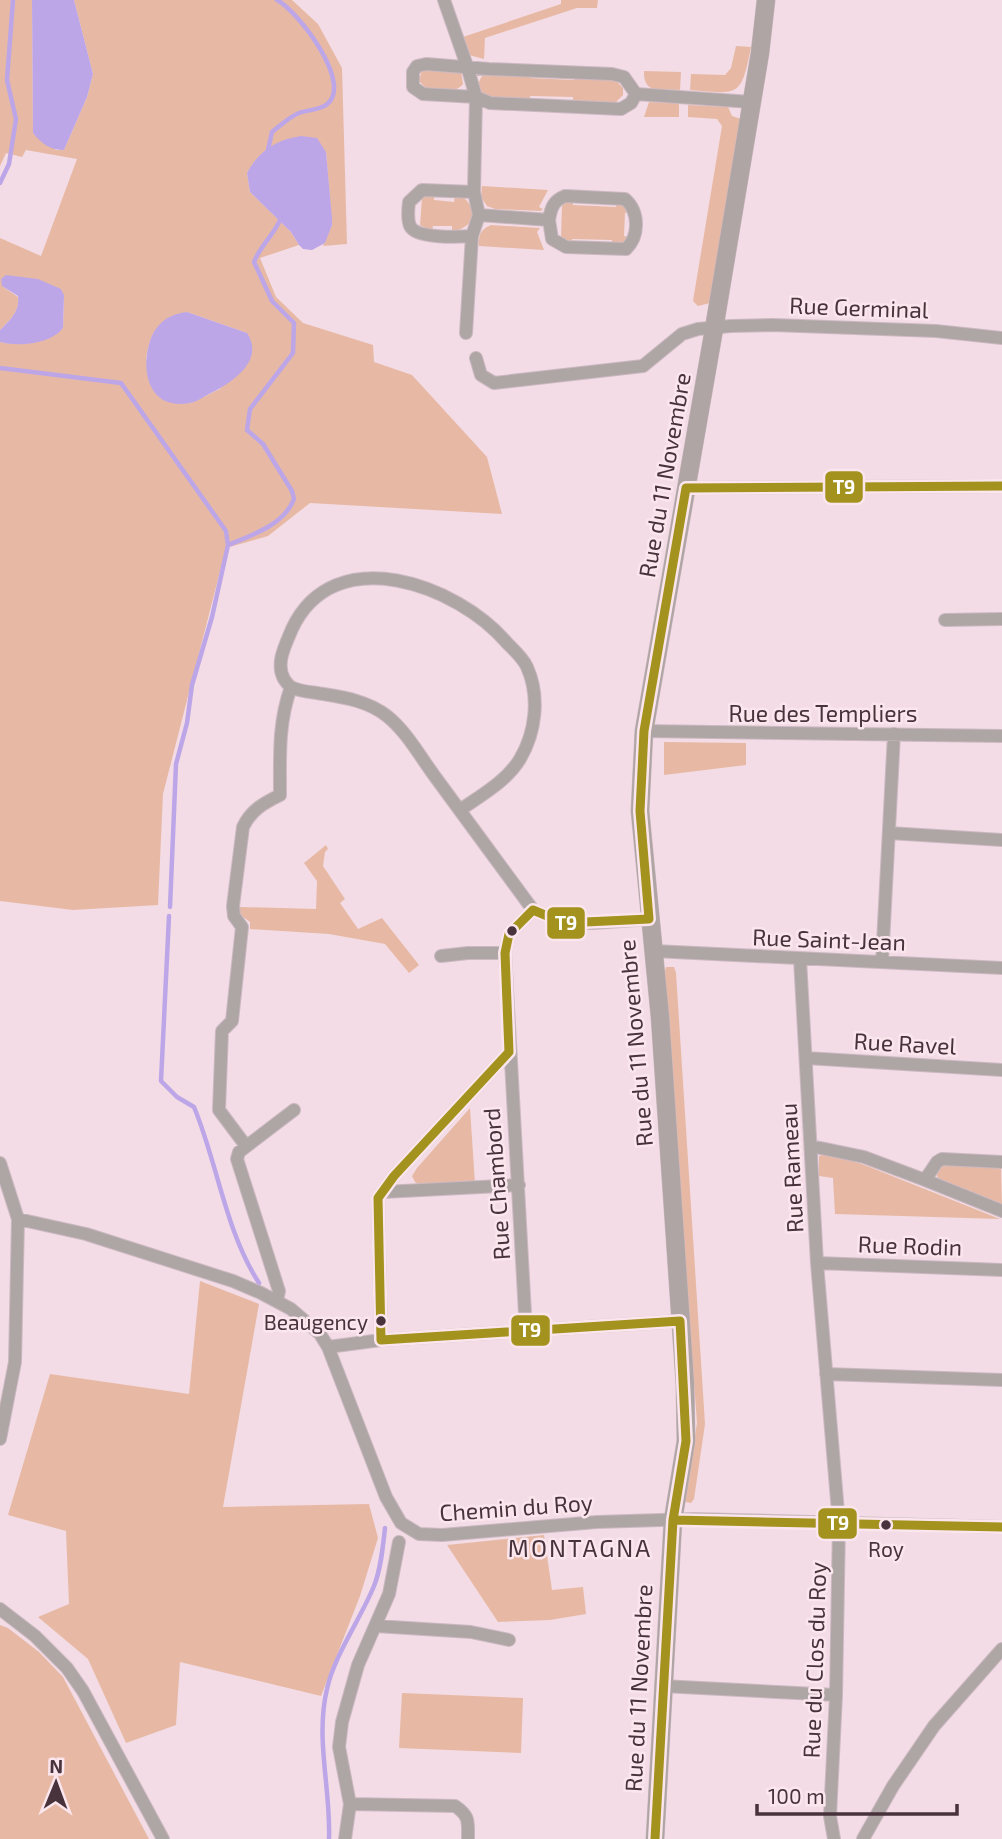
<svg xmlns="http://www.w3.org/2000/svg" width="1002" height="1839" font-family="'Exo 2',sans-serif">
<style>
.green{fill:#e7b9a5;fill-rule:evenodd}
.water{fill:#bca6e7}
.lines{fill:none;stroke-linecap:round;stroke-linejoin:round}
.stream{stroke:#bca6e7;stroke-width:4.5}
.street-casing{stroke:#ccb8c1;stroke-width:14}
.secondary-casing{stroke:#ccb8c1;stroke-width:19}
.street{stroke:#ada6a5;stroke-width:12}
.secondary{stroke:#afa5a4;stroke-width:18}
.bus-1-casing{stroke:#fce6ee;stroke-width:14}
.bus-1{stroke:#a4921e;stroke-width:9}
.bus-dot{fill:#48333c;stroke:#fce6ee;stroke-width:2.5}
.labels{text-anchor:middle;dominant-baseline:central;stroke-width:5;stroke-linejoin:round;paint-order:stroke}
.bus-label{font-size:21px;fill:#48333c;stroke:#fce6ee;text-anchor:end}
.street-label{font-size:23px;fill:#48333c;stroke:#fce6ee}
.neighbourhood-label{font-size:24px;letter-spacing:2px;fill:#48333c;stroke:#fce6ee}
.line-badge{stroke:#fce6ee;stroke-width:2.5}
.badge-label{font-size:19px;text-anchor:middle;font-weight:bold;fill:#fff}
</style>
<rect width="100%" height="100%" fill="#f3dce5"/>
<path class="green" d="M0 0H32L33 133 56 150H64L87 97 93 74 74 0H292L318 24 342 68 347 244 323 246 332 225 326 152C287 146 270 134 247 173L250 192 291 232 299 245 260 258 276 297 303 323 373 345 374 362 412 375 487 457 502 514 310 503 268 536 226 548 163 794 158 905 73 910 0 901V342C20 347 49 343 63 328L64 295 2 286 18 297C20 312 10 320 0 330V238L41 256 77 159 26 150 22 157 6 153 0 166ZM187 312 247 333 220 389 191 403 146 359C151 330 158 320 187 312Z
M561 0H598L597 8H577L485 38 484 59 469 55 463 37 561 4Z
M736 46 751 47C741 98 739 94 690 90L691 74 725 75 731 68Z
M422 70 461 71 463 84C455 94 440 91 428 90L419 81Z
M489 70 531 73V78L574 80 575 75 614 78 623 88V95L613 105 573 103V97L530 96V100L487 98 478 88C479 78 482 76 489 70Z
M644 71 681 72 680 90C662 89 643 95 644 71Z
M649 102 679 103V117H644Z
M688 105 728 107 732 116 741 119 710 303 698 306 693 301 722 126 717 119 688 117Z
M482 186 548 190 539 207 543 209 541 211 495 209 487 206 481 197Z
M427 195H434V200L454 202 455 196 463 197C481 213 473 227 452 232V226H433L432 231 420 225 422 198Z
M573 199V205L616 207V202H621L630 212 625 213 624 236 629 237 624 244 612 245V240L572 239V243L561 238 562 206 566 201Z
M491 225 540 228 537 232 544 250 479 246C479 234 480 230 491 225Z
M664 742 746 743V765L664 775Z
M326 845 328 849 325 852 323 866 345 899 340 903 358 929 382 918 419 965 409 973 385 944 329 934 250 929V922L239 914 240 907 316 909 317 881 304 863Z
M666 967H674L676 973 705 1424 694 1499 691 1503 685 1502V1496L697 1423 664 975Z
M470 1108 475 1184 422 1186 415 1182 412 1176 417 1168Z
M826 1154 862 1164 1000 1219 835 1214 833 1178 819 1176V1156Z
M946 1163 1001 1167 1002 1206 939 1180 936 1173 939 1167Z
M200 1281 259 1304 223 1507 369 1504 378 1538 360 1596 321 1696 180 1662 176 1725 126 1743 88 1659 38 1617 69 1604 66 1531 8 1515 50 1374 189 1394Z
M544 1535 552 1590 583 1587 586 1614 550 1620 498 1622 447 1545Z
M0 1625 8 1628 39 1652 63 1677 149 1839H0Z
M402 1693 523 1698 521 1753 399 1748Z"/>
<path class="water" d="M32 0H74L93 74 87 97 64 150C50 150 42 144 33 133Z
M301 136 317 138 326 152 332 218V225L325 243 312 250 303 249 299 245 291 232 250 192 247 173C259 151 275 140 301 136Z
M6 275 38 279 61 289 64 295 63 328C51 344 19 347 0 342V330C10 320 20 312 18 296L2 286 1 279Z
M187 312 247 333C266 361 230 384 209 394 203 397 197 402 190 403 149 411 140 371 150 341 156 323 169 314 187 312Z"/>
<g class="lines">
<path class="stream" d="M270 154 268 150 272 132C280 126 289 117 299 113 307 110 319 110 326 105 355 85 298 11 277 0
M0 183 9 164 16 119 7 80 13 0
M0 368 121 383 226 531 228 545 212 617 192 685 187 723 176 764 170 907
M228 545C252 535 284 525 294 499L292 491 263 444 247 430 250 409 293 353 294 323 272 301 254 262C260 246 274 235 281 218
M169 916 161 1081 177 1097 194 1107C218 1165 225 1230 259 1283
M329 1839C331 1789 315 1739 327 1689 334 1656 361 1618 374 1586 381 1569 383 1546 385 1528"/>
<g class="street-casing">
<path id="street" d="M444 0 467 66 476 97 474 192 479 215 472 236 466 333
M426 64 489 69 612 74 624 77 636 94 631 103 621 109 490 103 476 97 423 94 413 87V72L417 66Z
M636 94 751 102
M479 215 549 220C551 208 553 201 565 196L625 199C639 211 640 236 626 249L566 247 552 239 549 220
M472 236C459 237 416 239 410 226 407 219 408 210 409 202L422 190 474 192
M476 358 481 375 494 383 643 366 682 334 698 329 731 326 773 325 936 331 1002 338
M686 488 1002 486
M945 620 1002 619
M644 731 1002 736
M460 810C480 796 507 781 520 759 536 732 540 696 527 667 523 658 514 650 507 643 458 585 334 539 292 629 286 644 275 663 284 679 286 682 288 685 291 687 298 691 310 692 317 693 341 697 367 700 387 716 407 732 421 758 436 778 468 822 501 866 533 910
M889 833 1002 840
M654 951 1002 968
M441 956 468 953H505
M800 959 817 1263 839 1524 836 1695 830 1816 834 1839
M882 962 894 734
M806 1058 1002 1070
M246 1146 219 1110 222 1031 232 1021 242 927 234 916 233 906 243 827C251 810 264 803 280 795 280 757 278 723 291 687
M811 1146 864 1157 925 1180 937 1162 942 1159 1002 1162
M0 1163 18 1219 15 1362 0 1439
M925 1180 1002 1211
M383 1192 519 1185
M18 1219 86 1234 233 1281 261 1293 291 1309 320 1334 328 1347 386 1497 401 1523 419 1534 442 1535 597 1522 693 1519 1002 1527
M817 1263 1002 1270
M277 1300 279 1291 237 1159 239 1152 294 1110
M526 1332 505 953 509 934 533 910 564 923H593L649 919
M381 1340 378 1198 394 1176 509 1052
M328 1347 381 1340 680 1321
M826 1374 1002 1380
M0 1609 35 1636 67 1668 83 1691 163 1839
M376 1626 471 1632 509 1640
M662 1686 836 1695
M350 1804 455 1806C470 1816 468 1822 468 1839
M345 1839 350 1804 339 1747 342 1722 358 1665 389 1594 399 1542
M863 1839 893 1786 934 1726 1002 1649"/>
</g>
<g class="secondary-casing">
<path id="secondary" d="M655 1839 673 1520 686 1441 685 1384 660 1017 640 811 644 731 714 329 760 53 766 0"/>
</g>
<use href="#street" class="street"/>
<use href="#secondary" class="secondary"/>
<g class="bus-1-casing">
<path id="bus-1" d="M686 488 1002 486
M649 919 640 811 644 731 686 488
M509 1052 505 953 509 934 533 910 564 923 649 919
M381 1340 378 1198 394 1176 509 1052
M381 1340 680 1321
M673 1520 1002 1527
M655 1839 673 1520 686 1441 680 1321"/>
</g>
<use href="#bus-1" class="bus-1"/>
</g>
<g class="bus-dot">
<circle cx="512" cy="931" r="6"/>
<circle cx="381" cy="1321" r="6"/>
<circle cx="886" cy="1525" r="6"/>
</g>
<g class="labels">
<g class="bus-label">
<text x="368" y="1321">Beaugency</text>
<text x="886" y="1548" text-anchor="middle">Roy</text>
</g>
<g class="street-label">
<text transform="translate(859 307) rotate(2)">Rue Germinal</text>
<text transform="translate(664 475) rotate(-80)">Rue du 11 Novembre</text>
<text x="823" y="713">Rue des Templiers</text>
<text transform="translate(829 939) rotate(2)">Rue Saint-Jean</text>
<text transform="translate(635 1043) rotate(-95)">Rue du 11 Novembre</text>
<text transform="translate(905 1043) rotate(3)">Rue Ravel</text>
<text transform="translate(791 1168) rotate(-93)">Rue Rameau</text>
<text transform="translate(496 1184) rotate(-94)">Rue Chambord</text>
<text transform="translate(910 1245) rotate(2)">Rue Rodin</text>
<text transform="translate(516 1507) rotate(-4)">Chemin du Roy</text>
<text transform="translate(814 1660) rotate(-88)">Rue du Clos du Roy</text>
<text transform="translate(638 1688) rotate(-87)">Rue du 11 Novembre</text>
</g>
<g class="neighbourhood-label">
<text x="580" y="1547">MONTAGNA</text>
</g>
</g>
<g class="line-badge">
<rect x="824" y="470" width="40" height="34" rx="7" fill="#a4921e"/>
<rect x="546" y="906" width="40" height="34" rx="7" fill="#a4921e"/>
<rect x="510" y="1314" width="41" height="33" rx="7" fill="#a4921e"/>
<rect x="817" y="1507" width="41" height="33" rx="7" fill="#a4921e"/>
</g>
<g class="badge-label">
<text x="844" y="494">T9</text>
<text x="566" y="930">T9</text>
<text x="530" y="1337">T9</text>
<text x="838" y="1530">T9</text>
</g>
<g transform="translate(56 1783) rotate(1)" stroke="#fce6ee" stroke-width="5" paint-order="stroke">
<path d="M0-5L12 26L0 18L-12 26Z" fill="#48333c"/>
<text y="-10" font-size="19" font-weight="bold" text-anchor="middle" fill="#48333c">N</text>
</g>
<path d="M757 1804v10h200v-10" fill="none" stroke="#48333c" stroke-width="3.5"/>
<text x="768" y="1804" font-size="21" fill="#48333c" stroke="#fce6ee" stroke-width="5" paint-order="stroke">100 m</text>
</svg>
